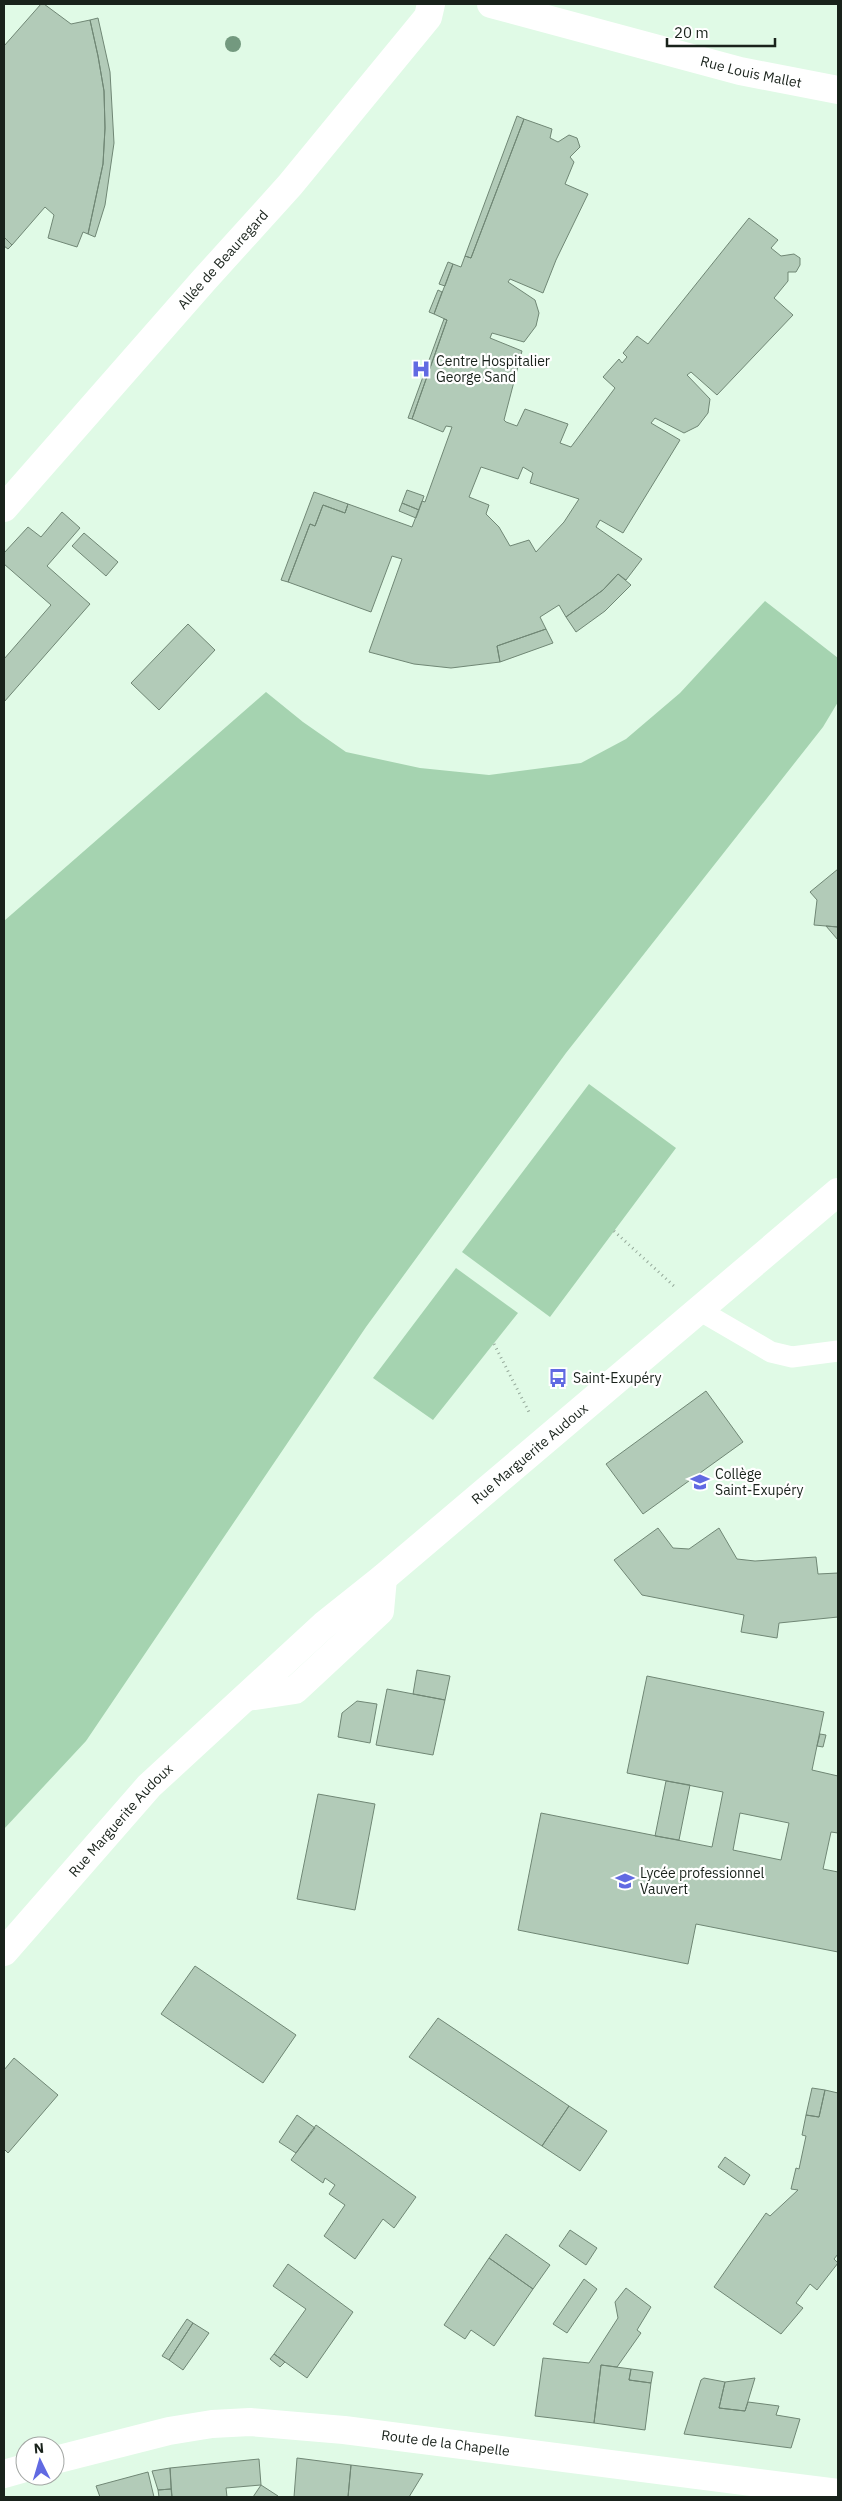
<svg xmlns="http://www.w3.org/2000/svg" width="842" height="2501" font-family="'IBM Plex Sans',sans-serif">
<style>
.green{fill:#a5d3b0}
.building{fill:#b2cbb8;stroke:#708775;fill-rule:evenodd}
.lines{fill:none;stroke-linecap:round;stroke-linejoin:round}
.path{stroke:#95a99a;stroke-width:3;stroke-dasharray:1 4;stroke-linecap:butt}
.lane{stroke:#fff;stroke-width:21}
.street{stroke:#fff;stroke-width:28}
.secondary{stroke:#fff;stroke-width:28}
.tree{fill:#73997f}
.labels{text-anchor:middle;dominant-baseline:central;stroke-width:4.5;stroke-linejoin:round;paint-order:stroke}
.street-label{font-size:14px;fill:#19221b;stroke:#fff}
.poi-label{font-size:14px;fill:#19221b;stroke:#fff;text-anchor:start}
</style>
<rect width="100%" height="100%" fill="#e0fae6"/>
<path class="green" d="M765 601 838 658V702L823 727 566 1053 366 1327 86 1741 4 1829V921L266 692 303 722 346 752 420 768 489 775 581 763 626 739 680 693Z
M589 1084 676 1148 550 1317 462 1252Z
M456 1268 518 1313 433 1420 373 1378Z"/>
<path class="building" d="M41 4H44L71 24 90 20 98 56 104 91 105 128 103 164 88 234 83 232 77 247 48 238 54 215 45 207 12 245 4 237V46Z
M98 18 110 72 114 143 105 205 95 237 88 234 103 164 105 128 104 91 98 56 90 20Z
M517 116 524 119 471 258 465 256Z
M524 119 552 129 550 138 558 142 569 135 577 138 580 147 570 157 574 162 565 184 588 194 556 260 543 293 510 279 508 282 535 300 539 313 536 326 524 342 492 333 490 338 522 351 504 420 506 422 517 426 525 409 568 424 560 443 571 447 615 388 603 377 619 359 622 363 627 357 623 353 637 336 648 344 749 218 778 240 771 248 781 256 794 254 800 258V265L796 272H788V281L774 298 793 315 717 395 691 372 687 375 710 399 708 413 698 426 684 433 655 418 651 423 680 440 623 533 600 520 596 527 642 559 626 580 618 574 603 590 566 617 559 605 540 617 546 629 497 646 500 662 451 668 414 664 369 652 402 559 392 556 371 612 288 582 310 524 315 526 323 505 345 513 348 504 412 527 422 501 425 502 452 427 446 426 443 432 412 419 447 320 434 314 453 264 461 267 465 256 471 258ZM481 467 518 479 523 467 533 473 530 483 579 499 564 522 536 552 529 540 510 546 499 527 486 514 489 505 469 497Z
M4 237 12 245 8 249 4 246Z
M448 262 453 264 445 286 439 284Z
M438 290 442 292 434 314 429 312Z
M444 319 447 320 412 419 408 418Z
M407 490 424 496 419 510 402 503Z
M314 492 348 504 345 513 323 505 315 526 310 524 288 582 281 580Z
M402 503 419 510 416 518 399 511Z
M62 512 80 528 47 566 90 604 4 702V659L51 605 4 564V553L28 527 41 537Z
M84 533 118 562 106 576 72 546Z
M618 574 631 585 605 611 576 632 566 617 603 590Z
M188 624 215 650 159 710 131 683Z
M546 629 553 643 500 662 497 646Z
M838 869V927L814 925 817 900 810 892Z
M826 926 838 927V940Z
M706 1391 743 1442 643 1514 606 1464Z
M658 1528 673 1548 689 1549 719 1528 737 1559 755 1561 816 1557 818 1574 838 1573V1617L779 1623 777 1638 741 1632 744 1615 642 1595 614 1560Z
M417 1670 450 1676 445 1700 413 1694Z
M647 1676 824 1712 812 1770 838 1776V1833L831 1832 823 1869 838 1872V1952L696 1924 688 1964 518 1930 541 1813 712 1847 723 1792 627 1773ZM740 1813 789 1823 781 1860 733 1850Z
M387 1689 445 1700 433 1755 376 1745Z
M357 1701 377 1704 370 1743 338 1737 342 1713Z
M820 1734 826 1735 823 1747 817 1746Z
M666 1781 690 1785 679 1840 655 1836Z
M318 1794 375 1804 355 1910 297 1899Z
M195 1966 296 2035 263 2083 161 2014Z
M438 2018 569 2106 542 2146 409 2057Z
M14 2058 58 2095 8 2153 4 2149V2070Z
M812 2088 825 2090 819 2117 806 2115Z
M825 2090 838 2093V2254L834 2259 838 2263 817 2290 810 2284 796 2303 803 2308 781 2334 714 2287 766 2213 770 2216 798 2190 791 2189 796 2168 799 2169 806 2136 802 2135 806 2115 819 2117Z
M569 2106 607 2131 580 2171 542 2146Z
M297 2115 315 2128 296 2153 279 2142Z
M316 2125 416 2197 394 2228 383 2219 355 2259 324 2236 345 2205 329 2194 335 2185 325 2178 323 2183 291 2160Z
M725 2157 750 2175 744 2185 718 2167Z
M570 2230 597 2248 586 2265 559 2246Z
M506 2234 550 2265 533 2289 489 2258Z
M489 2258 533 2289 494 2346 471 2330 465 2339 444 2325Z
M288 2264 353 2312 307 2378 274 2354 306 2309 273 2286Z
M584 2279 597 2289 567 2333 553 2324Z
M626 2288 651 2307 637 2330 641 2333 617 2367 601 2365 594 2423 535 2416 543 2358 589 2363 618 2318 615 2302Z
M187 2319 193 2323 169 2360 162 2356Z
M193 2323 209 2333 183 2370 169 2360Z
M274 2354 285 2362 280 2367 270 2359Z
M601 2365 631 2369 629 2380 651 2383 645 2430 594 2423Z
M631 2369 653 2372 651 2383 629 2380Z
M704 2378 725 2382 719 2408 745 2411 748 2402 779 2406 776 2415 800 2419 791 2448 684 2434 701 2380Z
M755 2378 745 2411 719 2408 725 2382Z
M297 2458 351 2465 348 2497H294Z
M259 2459 261 2485 226 2488 227 2497H172L170 2468Z
M351 2465 423 2474 409 2497H348Z
M170 2468 171 2489 158 2490 152 2471Z
M148 2472 154 2497H100L96 2486Z
M261 2485 278 2496 277 2497H253Z
M171 2489 172 2497H159L158 2490Z"/>
<g class="lines">
<path class="path" d="M614 1231 675 1287
M494 1344 529 1412"/>
<path class="lane" d="M699 1310 771 1352 792 1357 838 1351"/>
<path class="street" id="s1" d="M4 508 204 280 290 185 428 17 431 4"/>
<g class="secondary">
<path id="s2" d="M491 4 740 71 838 90"/>
<path d="M247 1697 295 1690 380 1611 383 1578"/>
<path id="s3" d="M4 1952 149 1786 324 1625 383 1578 838 1192"/>
<path id="s4" d="M55 2460 169 2431 212 2424 250 2422 344 2430 838 2493"/>
<path d="M4 2474 25 2468"/>
</g>
</g>
<circle class="tree" cx="233" cy="44" r="8"/>
<defs>
<g id="hospital-bare" transform="scale(1.5)"><path d="M-5-5h3v3.5h4V-5h3V5h-3V1.5h-4V5h-3Z" fill="#616ae2" stroke="#fff" stroke-width="2.5" paint-order="stroke"/></g>
<g id="bus-bare" transform="scale(1.5)"><path d="M-5-6H5V4H4V6H2V4H-2V6H-4V4H-5ZM-3.5-4V0h7V-4ZM-3.5 1.2v1.5H-2V1.2ZM2 1.2v1.5H3.5V1.2Z" fill="#616ae2" stroke="#fff" stroke-width="2.5" paint-order="stroke"/></g>
<g id="school-bare" transform="scale(1.5)"><path d="M0-5L7-2L0 1L-7-2ZM-4 1L0 2.5L4 1V4Q0 6-4 4Z" fill="#616ae2" stroke="#fff" stroke-width="2.5" paint-order="stroke"/></g>
</defs>
<g fill-rule="evenodd">
<use href="#hospital-bare" x="421" y="369"/>
<use href="#bus-bare" x="558" y="1378"/>
<use href="#school-bare" x="700" y="1482"/>
<use href="#school-bare" x="625" y="1881"/>
</g>
<g class="labels">
<g class="street-label">
<text stroke="none"><textPath href="#s2" startOffset="269">Rue Louis Mallet</textPath></text>
<text stroke="none"><textPath href="#s1" startOffset="331">Allée de Beauregard</textPath></text>
<text stroke="none"><textPath href="#s3" startOffset="726">Rue Marguerite Audoux</textPath></text>
<text stroke="none"><textPath href="#s3" startOffset="176">Rue Marguerite Audoux</textPath></text>
<text stroke="none"><textPath href="#s4" startOffset="396">Route de la Chapelle</textPath></text>
</g>
<g class="poi-label">
<text x="436" y="361">Centre Hospitalier<tspan x="436" dy="16">George Sand</tspan></text>
<text x="573" y="1378">Saint-Exupéry</text>
<text x="715" y="1474">Collège<tspan x="715" dy="16">Saint-Exupéry</tspan></text>
<text x="640" y="1873">Lycée professionnel<tspan x="640" dy="16">Vauvert</tspan></text>
</g>
</g>
<rect width="842" height="2501" fill="none" stroke="#19221b" stroke-width="10"/>
<g transform="translate(40 2461) rotate(355)"><circle r="24" fill="#ffffff" stroke="#a3a7a4"/>
<path d="M0-4L9 19L0 12L-9 19Z" fill="#616ae2"/>
<text y="-8" font-size="14" font-weight="bold" text-anchor="middle" fill="#19221b">N</text>
</g>
<path d="M667 38v8h108v-8" fill="none" stroke="#19221b" stroke-width="2.5"/>
<text x="674" y="38" font-size="15" fill="#19221b" stroke="#ffffff" stroke-width="4" paint-order="stroke">20 m</text>
</svg>
